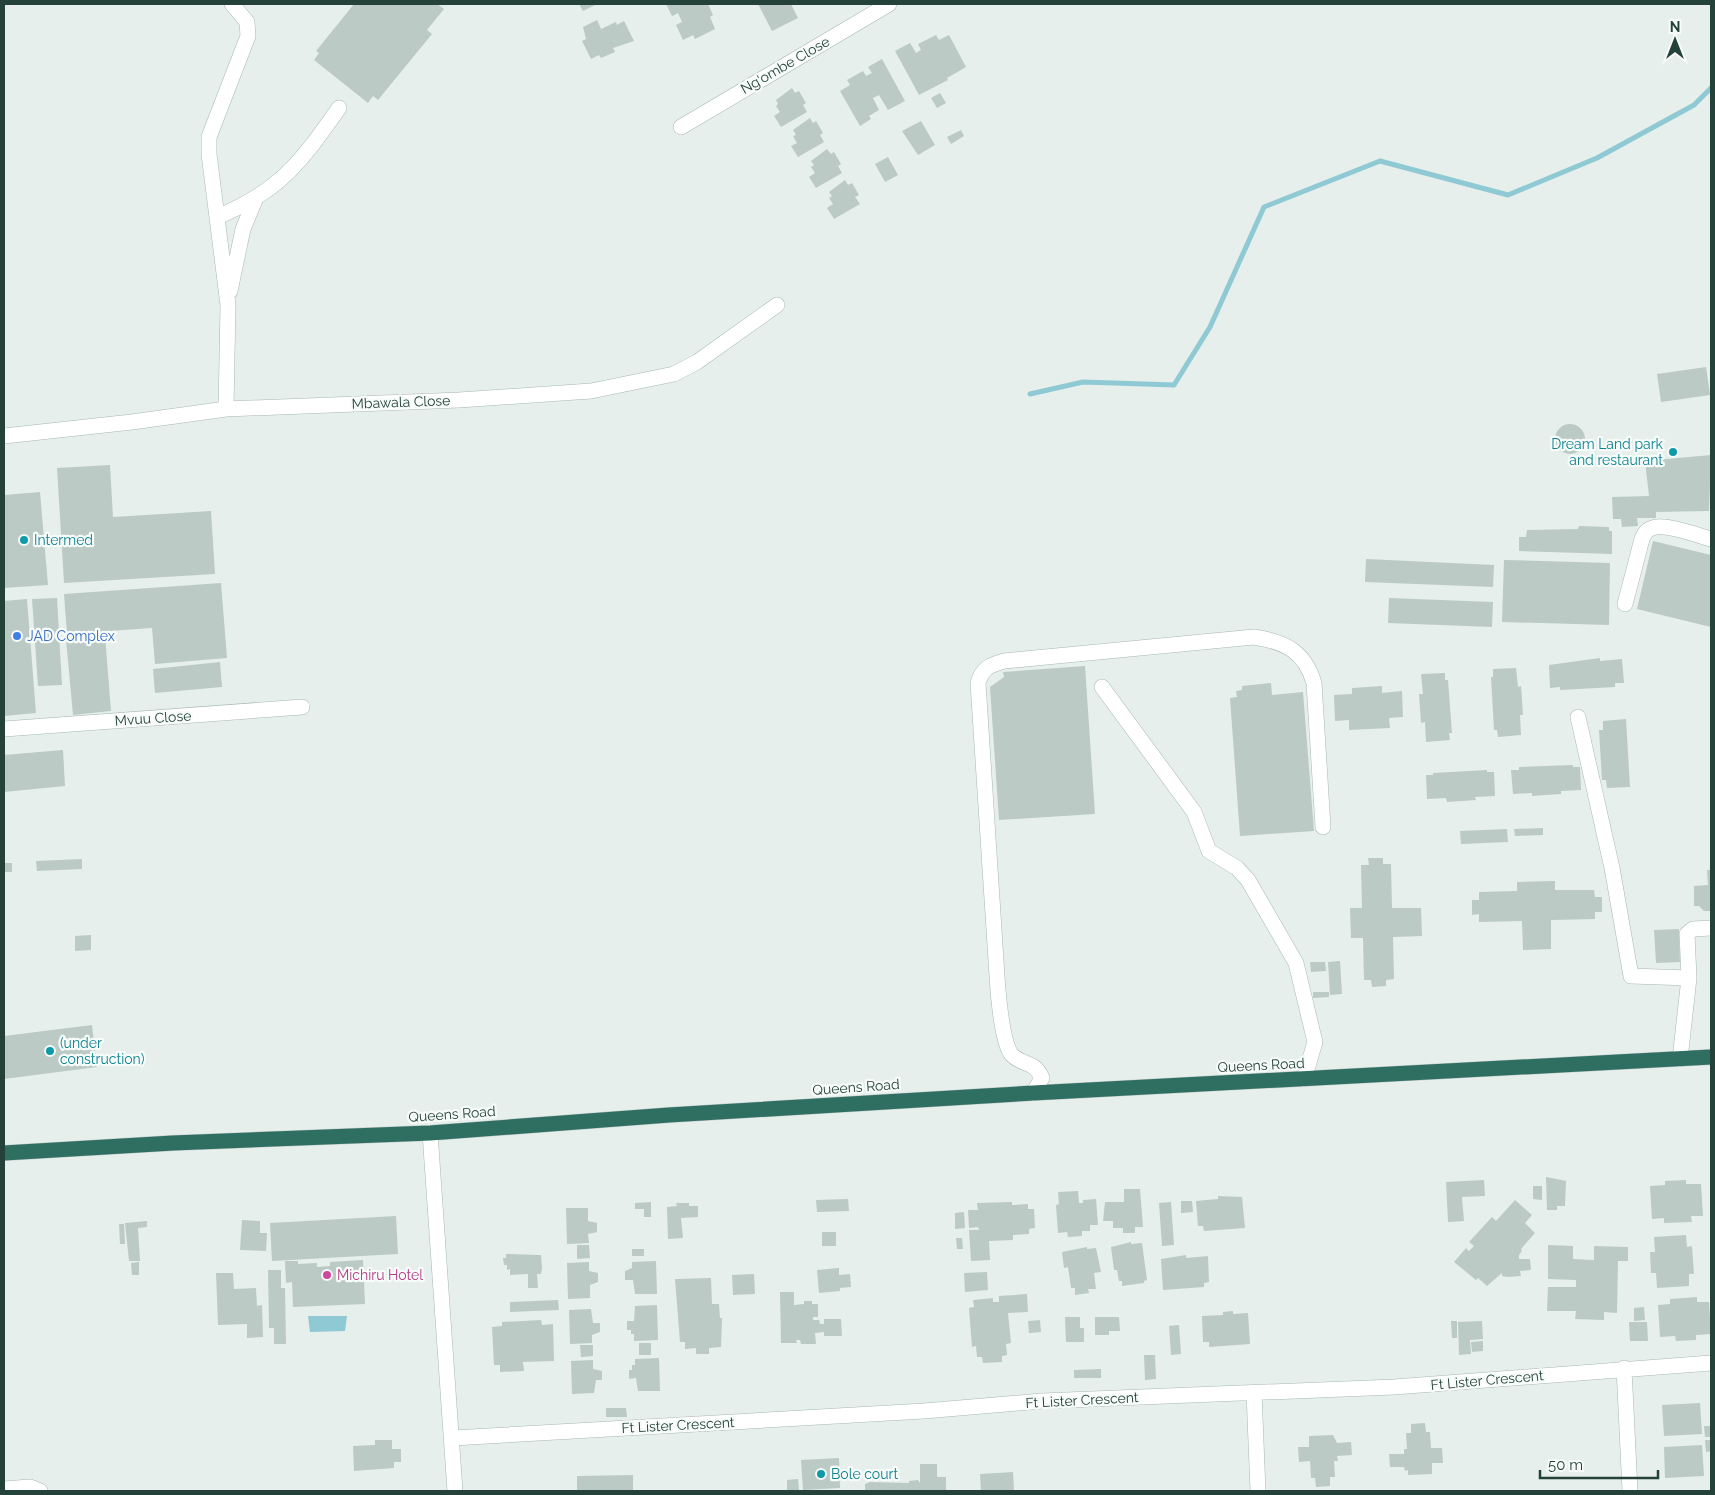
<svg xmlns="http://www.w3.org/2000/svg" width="1715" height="1495" font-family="Raleway,sans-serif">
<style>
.water{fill:#8ec9d4}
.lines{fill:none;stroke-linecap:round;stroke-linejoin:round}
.stream{stroke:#8ec9d4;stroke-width:5}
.building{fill:#bbcac4}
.minor-casing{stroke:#a8b8b2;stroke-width:16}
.highway-casing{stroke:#c2cac8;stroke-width:16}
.minor{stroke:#fff;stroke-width:15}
.highway{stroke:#2f6f62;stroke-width:15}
.culture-dot{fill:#0f9aa8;stroke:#f7fbf9;stroke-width:2}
.shop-dot{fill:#3f7fe0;stroke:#f7fbf9;stroke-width:2}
.hotel-dot{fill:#d1479c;stroke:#f7fbf9;stroke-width:2}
.labels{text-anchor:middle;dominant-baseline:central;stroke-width:4.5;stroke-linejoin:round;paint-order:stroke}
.street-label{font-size:14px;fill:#24423a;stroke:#f7fbf9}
.culture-label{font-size:14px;fill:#0d838f;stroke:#f7fbf9;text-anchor:start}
.shop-label{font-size:14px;fill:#366cbe;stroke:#f7fbf9;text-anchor:start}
.hotel-label{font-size:14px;fill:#b23c85;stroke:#f7fbf9;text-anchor:start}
</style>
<rect width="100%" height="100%" fill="#e6efeb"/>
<path class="water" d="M308 1316H347L345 1331 310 1332Z"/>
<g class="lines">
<path class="stream" d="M1030 394 1083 382 1174 385 1210 327 1264 207 1380 161 1508 195 1597 158 1694 105 1711 88"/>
</g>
<path class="building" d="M354 4H437L444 9 427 30 432 34 378 100 373 96 368 103 314 60 319 53 316 51Z
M579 4H594L595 5 583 11Z
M666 4H708L713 15 710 17 715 29 695 39 693 35 683 40 676 25 682 22 678 13 672 16Z
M758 4H791L798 18 772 31Z
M597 20 601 29 616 22 617 25 624 21 634 41 613 48 615 52 601 58 599 55 591 59 582 41 586 39 583 27Z
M936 35 939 40 949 35 966 67 947 78 948 80 919 95 895 51 910 43 916 53 921 50 918 44Z
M882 59 905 101 888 110 879 95 873 98 879 110 869 116 871 119 860 126 840 91 850 85 847 80 863 71 866 76 872 73 868 67Z
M792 88 795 93 799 91 806 103 803 105 807 112 781 127 774 116 780 112 776 106 778 104 776 100Z
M940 93 946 103 937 108 931 98Z
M810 118 813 123 816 121 823 133 820 135 824 142 798 157 791 146 797 143 793 136 796 135 793 130Z
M921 121 935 145 918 155 902 131Z
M961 130 964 136 951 144 947 137Z
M827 149 831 154 834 152 841 164 838 166 842 173 816 188 809 177 815 173 811 167 814 165 811 161Z
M888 157 898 175 885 182 875 164Z
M845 180 848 185 852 183 859 195 855 197 860 204 834 219 827 208 833 204 829 198 832 196 829 192Z
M1706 367 1710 395 1661 402 1657 374Z
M1555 439a15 15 0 1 1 30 0a15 15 0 1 1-30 0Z
M1711 455 1709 511 1656 512V518H1637L1638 526 1622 527 1621 519H1613L1612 497 1649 496 1645 461Z
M110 465 113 517 211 511 215 574 64 583 57 468Z
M40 492 48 585 4 588V495Z
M1579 526 1609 527V531H1612V554L1519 551V537H1526L1527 530 1578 529Z
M1653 541 1711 555V627L1637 609Z
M1366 559 1494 565 1493 587 1365 582Z
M1504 560 1610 563 1609 625 1502 622Z
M221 583 227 658 155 664 152 628 67 634 64 594Z
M57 598 62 685 38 686 32 599Z
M1389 598 1493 602 1492 627 1388 623Z
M27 599 36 713 4 716V601Z
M105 635 111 711 73 715 66 639Z
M1600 658V661L1622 659 1624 683H1615V687L1560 690V687L1550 688 1549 665Z
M220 662 222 687 155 693 153 669Z
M1085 666 1095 814 999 820 990 687 1004 677 1003 672Z
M1516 668 1518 687 1521 686 1523 715H1520L1521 735 1498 737 1497 730H1494L1491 677H1493V669Z
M1445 673V680H1448L1452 733H1449L1450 740 1426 742 1425 722 1421 723 1419 694H1423L1421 674Z
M1271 683 1272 695 1303 692 1314 831 1240 836 1230 698 1237 697 1236 691 1242 690V686Z
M1382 686V693L1402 691 1403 717 1389 718 1390 728 1349 730V720L1335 721 1334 695 1352 694V688Z
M1626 719 1630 787 1607 788 1606 780H1602L1599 730H1603V721Z
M63 750 65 786 4 792V755Z
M1573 765V767H1580L1581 790 1561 791V794L1532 796V793L1513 794 1511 770H1519V767Z
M1487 770V772H1494L1495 796 1475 797 1476 800 1447 802 1446 798 1427 799 1426 775H1433V773Z
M1543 828V835L1515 836 1514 829Z
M1507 829 1508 842 1461 844 1460 831Z
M1368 858H1383V864H1391L1392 908H1421L1422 936 1393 937 1394 979 1386 980V986L1372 987 1371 980H1364L1363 938H1351L1350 908H1362L1361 865H1369Z
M82 859V869L37 871 36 861Z
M4 863H12V872H4Z
M1707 870H1711V911H1704L1699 906H1694V886L1708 885Z
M1555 881V890H1594L1595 897H1602V912H1595V919L1551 920V949L1523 950 1522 921 1479 922V914L1472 915V900H1479V892L1517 891V882Z
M1679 929 1680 962 1656 963 1654 930Z
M91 935V950L75 951V936Z
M1340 961 1342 994 1330 995 1328 962Z
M1310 962H1325L1326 971 1311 972Z
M1313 992H1329V997L1313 998Z
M92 1025 97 1067 4 1079V1036Z
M1546 1177 1566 1181 1565 1206H1557V1210H1547Z
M1484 1180 1485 1196 1462 1197 1464 1221 1448 1222 1446 1182Z
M1686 1180V1184H1701L1703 1216H1691L1692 1222 1664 1223V1218L1652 1219 1650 1186 1665 1185V1181Z
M1533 1186H1542V1200L1533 1199Z
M1124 1189H1140L1143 1227H1135V1233H1123V1228H1113V1221H1103L1105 1202H1124Z
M1078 1191 1079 1203H1083V1200L1096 1199 1098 1225H1090V1231H1082V1236L1068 1237 1067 1232 1058 1233 1056 1205 1059 1204 1058 1192Z
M1218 1196 1242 1197 1245 1228 1204 1231 1203 1226H1198L1196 1201 1218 1199Z
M848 1199 849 1211 817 1212 816 1200Z
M1515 1200 1532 1215 1525 1223 1535 1233 1521 1249 1522 1251 1519 1255V1259H1530L1531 1270 1520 1271 1521 1276 1508 1277 1502 1276V1273L1487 1286 1478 1278 1476 1280 1454 1262 1466 1248 1469 1251 1474 1246 1469 1242 1492 1217 1496 1221Z
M1181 1201H1192L1193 1212 1181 1213Z
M651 1202V1217H644V1209H635V1203Z
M1012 1202V1205L1028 1204V1209H1034L1035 1228 1029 1229V1234L1013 1235V1240L989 1241 990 1260 971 1261 969 1230H979L978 1227 969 1228 968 1210H978L977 1203Z
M1171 1202 1174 1245 1162 1246 1159 1203Z
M676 1203H689V1206H698V1217L681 1218 683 1238 668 1239 667 1207 677 1206Z
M566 1208H588V1221L597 1223V1232L588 1234 589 1243 567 1244Z
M964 1212 965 1228 955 1229V1213Z
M396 1216 398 1254 272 1261 270 1223Z
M242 1220 260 1221V1233H267L266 1251 240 1250Z
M147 1221V1227L138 1228 140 1261H129L125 1223Z
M119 1224H124L125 1244H120Z
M822 1232H836V1246H822Z
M1686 1235 1687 1247 1692 1246 1694 1274H1689V1286L1657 1288 1656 1273H1651L1650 1252H1655L1654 1237Z
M956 1238H962L963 1249H957Z
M1131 1242V1244L1142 1243 1147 1280 1144 1281V1283L1122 1286V1281H1119L1117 1270H1114L1111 1247Z
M577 1245H589L590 1258 577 1259Z
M1548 1245 1573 1246V1259L1594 1260V1246L1628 1247V1261H1618L1617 1313 1604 1312V1320L1575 1319 1576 1311H1547L1548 1287H1576V1280L1548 1279Z
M1087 1247V1249L1096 1248 1101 1272 1094 1273 1096 1289H1088L1089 1293 1075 1295V1288H1071L1068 1267 1064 1268 1062 1252Z
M632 1249H644V1256H632Z
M506 1254 541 1255 542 1268 541 1274H537L538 1288H528V1274L510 1275V1269L507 1270V1265H504L503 1258H506Z
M1186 1255V1258L1208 1256 1209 1282 1204 1283V1287L1163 1290 1161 1259Z
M363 1260 365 1304 293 1307 292 1282 286 1283 285 1261H298V1264L317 1263V1267L330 1266V1262Z
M656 1261 657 1294H635L633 1280H625V1271L632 1268V1262Z
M139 1262V1275H132L131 1263Z
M589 1262V1271L598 1273V1282L590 1285V1298L568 1299 567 1263Z
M839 1268V1275L850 1274 851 1287 840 1288V1291L819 1293 817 1270Z
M268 1270H281V1288H285L286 1344H274V1328H269Z
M987 1272 988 1290 965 1292 964 1273Z
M216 1273H233L234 1289 256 1288 257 1306 262 1305 263 1337 247 1338V1324L218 1325Z
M754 1274 755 1294 733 1295 732 1275Z
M711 1278 712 1304H719L720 1318H722L721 1347 709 1348V1354H696V1348L685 1349V1342H680L675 1279Z
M780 1292H794V1305L804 1304V1301H812V1304H818V1317H813V1320H819L820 1324H824V1319H841L842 1336H824V1332L815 1333 816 1344H801L800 1340H796L797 1343H781Z
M1027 1294 1028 1312 1008 1313 1011 1343 1006 1344 1007 1355 1002 1356V1362L983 1363 982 1357H977L976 1346 972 1347 969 1308 974 1307 973 1300 993 1298V1302H999V1296Z
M1697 1297V1302H1709L1711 1334 1696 1335V1340L1676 1341 1675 1336 1660 1337 1658 1305 1670 1304V1299Z
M558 1300 559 1310 510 1312V1302Z
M657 1305 658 1340 634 1341V1334H631V1330H627V1321H634L635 1306Z
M1644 1307 1645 1320 1634 1321V1308Z
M591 1309 593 1323H600V1332L592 1335V1343L570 1344 569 1310Z
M1233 1311V1314L1248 1313 1250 1344 1209 1347V1342H1203L1202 1316 1223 1315V1312Z
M1065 1317H1080V1328H1084V1342H1066Z
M1095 1317H1119L1120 1331H1109V1335H1095Z
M541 1320 542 1325 553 1324 554 1361 523 1362 524 1371 500 1372V1365H494L492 1327 502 1326V1322Z
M1040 1320 1041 1332 1029 1333 1028 1321Z
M1451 1321H1457V1338H1452Z
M1482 1321 1483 1339 1470 1340 1471 1354 1459 1355 1458 1322Z
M1629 1322H1647L1648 1341H1630Z
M1179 1325 1181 1354 1171 1355 1169 1326Z
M1483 1341V1351L1472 1352 1471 1342Z
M639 1343H651V1355H639Z
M580 1345H593V1356L581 1357Z
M1144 1355H1155L1156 1379 1145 1380Z
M659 1358 660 1391H638L636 1378 629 1379V1370H632V1365H635V1359Z
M593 1360V1369L602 1371V1380H596L594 1393 572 1394 571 1361Z
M1101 1369V1378H1074V1370Z
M1700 1403 1702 1434 1664 1436 1662 1405Z
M606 1408H626L627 1417H606Z
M1425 1423 1426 1432H1430L1431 1448H1442L1443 1463H1432V1474L1408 1475V1470L1405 1471 1404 1467H1390L1389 1454H1404V1449H1407L1406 1433H1411V1424Z
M1704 1426H1711V1437H1705Z
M1333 1435 1337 1443 1351 1442 1352 1455 1337 1456 1338 1461H1334L1335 1477H1330V1486L1316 1487 1315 1478H1311L1310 1461 1299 1462 1298 1447H1309V1436Z
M375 1440H392V1449H401V1462H394V1468L354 1471 353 1446 375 1445Z
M1705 1440H1711V1451L1706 1452Z
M1702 1445 1704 1476 1665 1478 1664 1447Z
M839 1458 840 1488 803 1490 801 1460Z
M920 1464H937V1477H946V1491H865V1484L870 1482 909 1483V1481L918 1480 920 1483Z
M1013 1472 1014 1491H981L980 1474Z
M633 1475V1491H577V1476Z
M798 1479 799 1491H787V1480Z"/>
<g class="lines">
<g class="minor-casing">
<path id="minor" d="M681 127 889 4
M217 217C280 191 301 162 339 108
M230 291 243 229 255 200
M226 409 228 305 209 154V137L248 36 247 22 232 4
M4 436 132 422 226 409 459 400 591 391 674 374 697 362 777 305
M1625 604 1642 539C1644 534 1646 530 1652 528 1665 523 1697 535 1711 539
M1102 687 1194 812 1209 851 1237 868 1248 880 1296 963 1315 1042 1304 1079
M1578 717 1612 868 1631 976 1689 978
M4 729 302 707
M1680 1059 1689 978 1687 934 1693 929 1711 928
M1033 1093 1042 1078C1034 1060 1023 1066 1012 1055 1002 1044 998 992 997 976L978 683C982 668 990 665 1004 661L1254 637C1286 642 1305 652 1314 683L1323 827
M430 1133 455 1491
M1624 1368 1630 1491
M1254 1393 1258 1491
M453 1438 924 1411 1042 1401 1394 1387 1711 1363
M4 1489 30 1487 40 1491"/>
</g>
<g class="highway-casing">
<path id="highway" d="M4 1153 173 1143 430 1133 669 1115 1033 1093 1711 1057"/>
</g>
<use href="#minor" class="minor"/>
<use href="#highway" class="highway"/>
</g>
<g class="culture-dot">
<circle cx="1673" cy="452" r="5"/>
<circle cx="24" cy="540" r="5"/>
<circle cx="50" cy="1051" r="5"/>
<circle cx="821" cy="1474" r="5"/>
</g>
<circle class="shop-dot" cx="17" cy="636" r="5"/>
<circle class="hotel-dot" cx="327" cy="1275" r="5"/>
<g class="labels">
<g class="street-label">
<text transform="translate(785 65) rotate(-30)">Ng'ombe Close</text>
<text transform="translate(401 402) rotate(-2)">Mbawala Close</text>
<text transform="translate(153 718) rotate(-4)">Mvuu Close</text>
<text transform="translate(1261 1065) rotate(-3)">Queens Road</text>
<text transform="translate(856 1087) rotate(-4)">Queens Road</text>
<text transform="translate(452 1114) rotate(-4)">Queens Road</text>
<text transform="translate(1487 1380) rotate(-5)">Ft Lister Crescent</text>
<text transform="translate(1082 1400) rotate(-3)">Ft Lister Crescent</text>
<text transform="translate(678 1425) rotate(-3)">Ft Lister Crescent</text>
</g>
<g class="culture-label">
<text x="1663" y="444" text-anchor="end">Dream Land park<tspan x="1663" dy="16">and restaurant</tspan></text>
<text x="34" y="540">Intermed</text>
<text x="60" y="1043">(under<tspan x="60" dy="16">construction)</tspan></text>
<text x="831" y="1474">Bole court</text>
</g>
<g class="shop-label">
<text x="27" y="636">JAD Complex</text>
</g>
<g class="hotel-label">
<text x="337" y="1275">Michiru Hotel</text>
</g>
</g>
<rect width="1715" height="1495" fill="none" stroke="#24423a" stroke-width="10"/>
<g transform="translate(1675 40)" stroke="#f7fbf9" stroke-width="4" paint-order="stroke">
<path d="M0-4L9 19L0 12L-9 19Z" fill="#24423a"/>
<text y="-8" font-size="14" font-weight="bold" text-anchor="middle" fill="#24423a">N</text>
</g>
<path d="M1540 1470v8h118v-8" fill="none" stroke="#24423a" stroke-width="2.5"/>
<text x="1548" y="1470" font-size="15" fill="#24423a" stroke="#f7fbf9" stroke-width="4" paint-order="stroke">50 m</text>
</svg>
